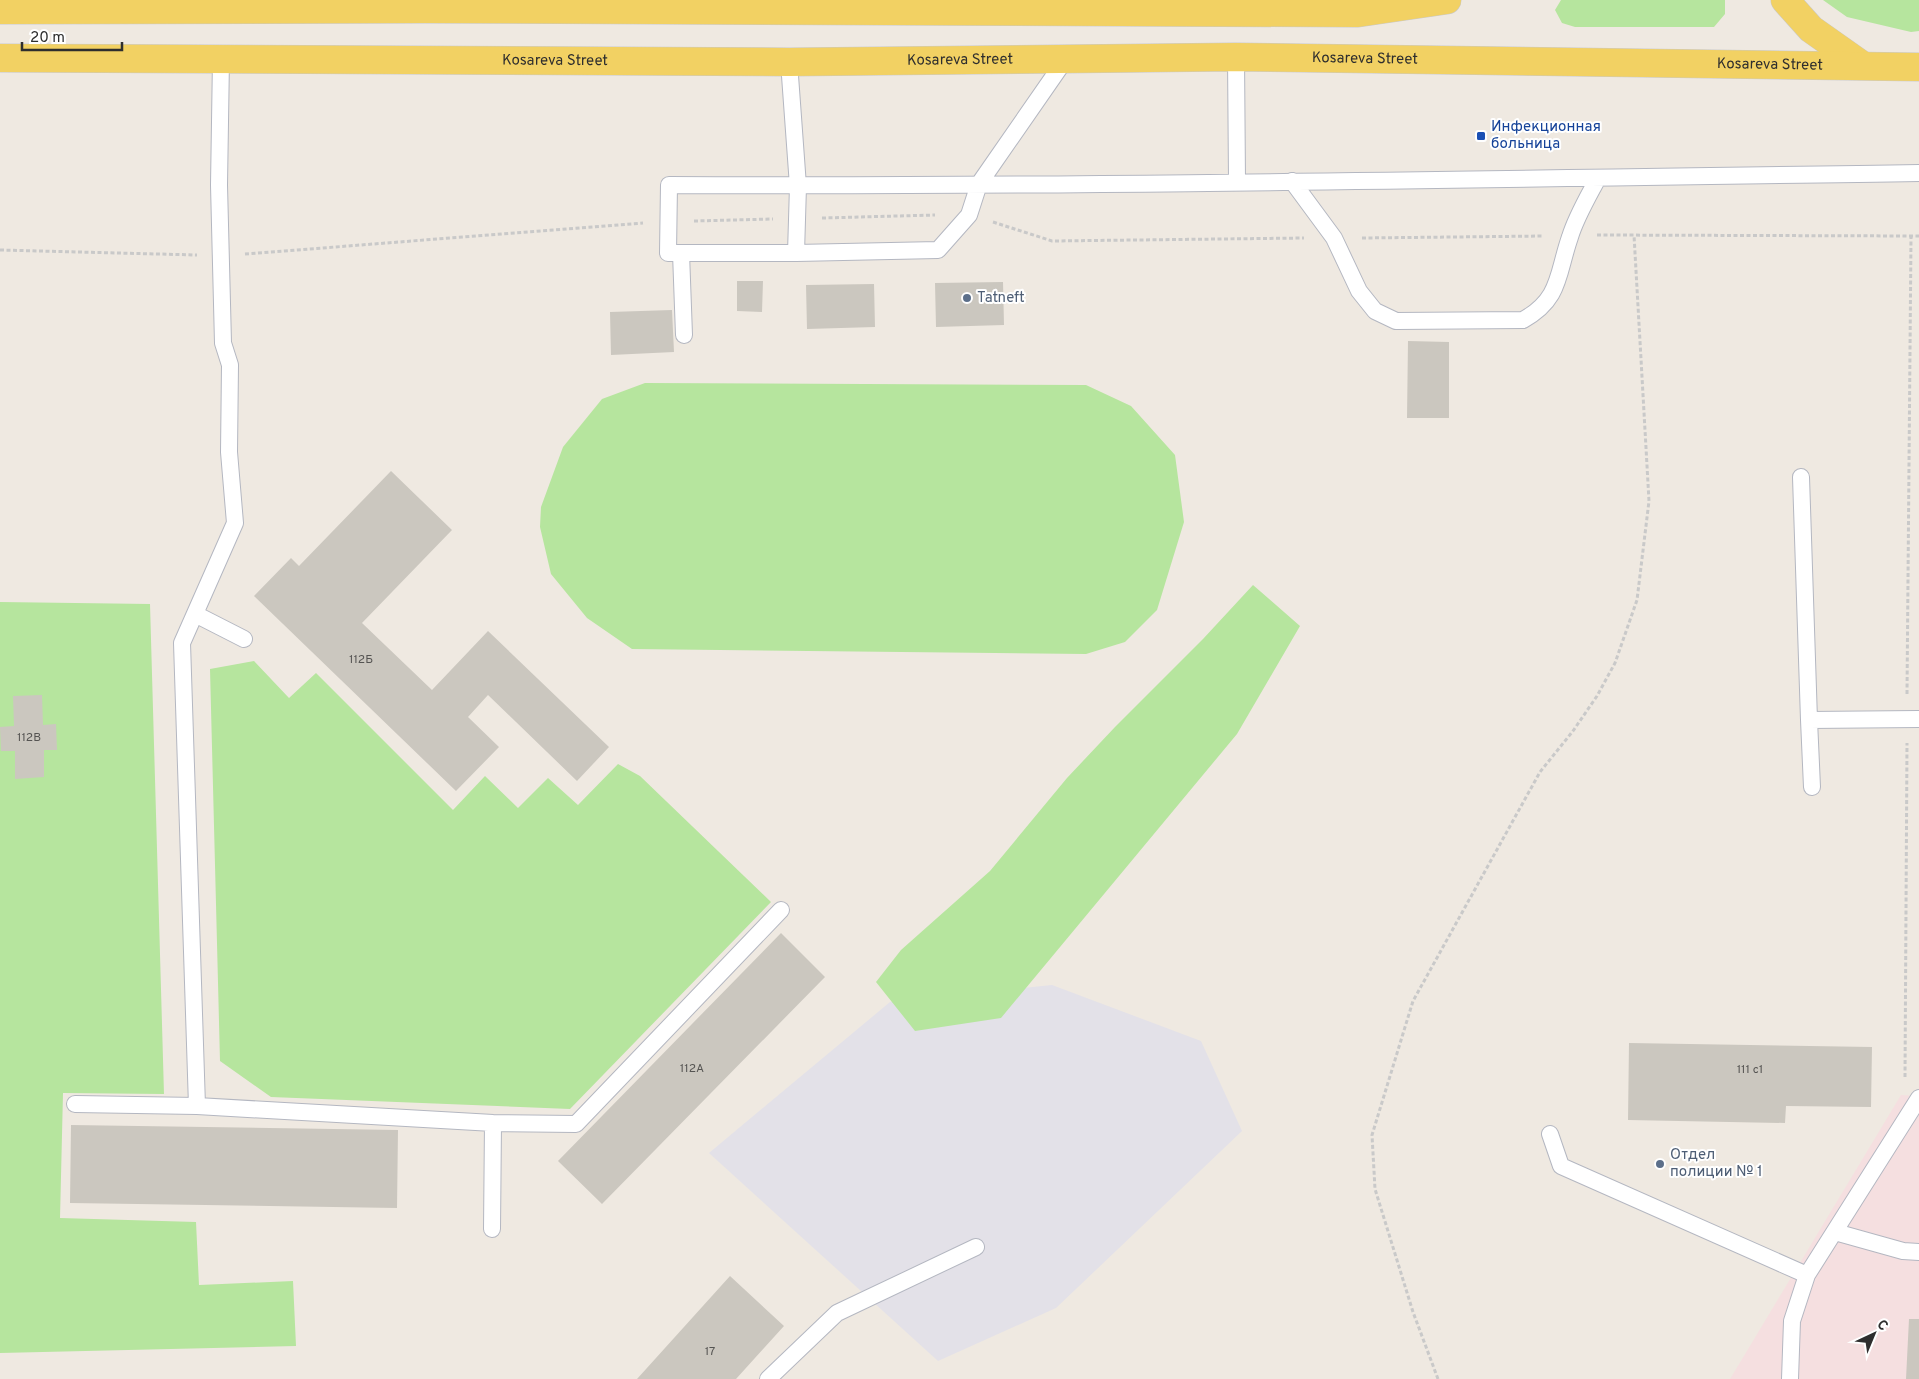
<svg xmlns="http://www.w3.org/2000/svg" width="1919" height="1379" font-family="Overpass,sans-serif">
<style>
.industrial{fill:#e3e1e8}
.medical{fill:#f5dfe0}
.green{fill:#b6e59e}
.building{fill:#cbc7bf}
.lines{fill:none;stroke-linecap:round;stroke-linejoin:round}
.lane-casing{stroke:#b4b7c1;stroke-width:18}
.primary-casing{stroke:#c9c9c9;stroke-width:29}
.path{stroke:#c9c9c9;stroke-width:3;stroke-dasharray:4 2.5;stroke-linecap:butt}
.lane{stroke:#fff;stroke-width:16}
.primary{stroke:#f2d163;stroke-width:28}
.transit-dot{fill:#1a4fb4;stroke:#fff;stroke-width:2}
.service-dot{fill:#5c6f8a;stroke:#fff;stroke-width:2}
.labels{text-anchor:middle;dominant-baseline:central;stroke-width:4;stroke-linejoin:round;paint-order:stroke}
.number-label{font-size:12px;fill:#555452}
.street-label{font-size:15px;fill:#2e2e2e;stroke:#fff}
.transit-label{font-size:15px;fill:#164399;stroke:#fff;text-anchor:start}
.service-label{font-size:15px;fill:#4e5e75;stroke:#fff;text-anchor:start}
</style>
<rect width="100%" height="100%" fill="#efe9e1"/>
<path class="industrial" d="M1052 985 1201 1041 1242 1131 1056 1308 938 1361 709 1153 890 1002Z"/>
<path class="medical" d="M1901 1095 1919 1096V1379H1730Z"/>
<path class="green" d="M1561 0H1725V14L1714 27H1575L1562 23 1555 10Z
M1823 0H1919V31L1911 32 1847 17Z
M645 383 1086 385 1131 406 1175 455 1184 522 1157 610 1125 642 1086 654 632 649 587 618 551 574 540 527 541 507 563 447 602 399Z
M1253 585 1300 626 1237 734 1001 1018 915 1031 876 982 901 950 990 871 1067 778 1115 727 1203 639Z
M0 602 150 604 164 1094 63 1093 60 1218 196 1222 199 1285 293 1281 296 1346 0 1353Z
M254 661 289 698 316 673 453 810 485 776 518 808 548 778 578 805 618 764 640 776 771 902 570 1109 271 1097 220 1061 210 669Z"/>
<path class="building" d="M737 281H763L762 312 737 311Z
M1003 282 1004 325 936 327 935 283Z
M874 284 875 327 807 329 806 285Z
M672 310 674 352 611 355 610 312Z
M1408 341 1449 342V418H1407Z
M391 471 452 530 362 623 432 690 488 631 609 747 577 781 488 695 468 717 499 747 456 791 254 596 291 558 299 566Z
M42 695 43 725 56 724 57 750H44V777L15 779V751H1L0 727 14 726 13 696Z
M781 933 825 977 602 1204 558 1161Z
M1629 1043 1872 1047 1871 1107 1786 1106 1785 1123 1628 1120Z
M71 1125 398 1130 397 1208 70 1203Z
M730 1276 784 1326 736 1379H637Z
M1909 1319H1919V1379H1906Z"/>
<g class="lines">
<g class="lane-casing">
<path id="lane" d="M1236 57 1237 181
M1065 60 979 184 969 215 938 250 796 253H668L669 185C1085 187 1502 179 1919 173
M789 62 798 186 796 253
M1292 181 1334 238 1359 291 1375 311 1396 321 1523 320C1561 299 1557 274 1570 237 1576 217 1588 197 1598 178
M670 253H681L684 335
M1801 477 1809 720 1919 719
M195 614 244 639
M1809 720 1812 787
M75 1104 197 1106 493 1123 576 1124 781 910
M197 1106 182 643 235 523 229 452 230 365 223 343 219 185 221 59
M1550 1134 1561 1166 1807 1275
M492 1229 493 1123
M1835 1232 1903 1251 1919 1252
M768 1379 837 1313 976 1247
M1790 1379 1792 1321 1807 1275 1919 1098"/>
</g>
<g class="primary-casing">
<g id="primary">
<path d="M1785 0 1811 29 1862 65"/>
<path d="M0 10 425 9 1358 13 1447 0"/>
<path id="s1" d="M0 58 789 62 1236 57 1919 67"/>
</g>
</g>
<path class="path" d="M822 218 935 215
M694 221 773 219
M993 222 1052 241 1304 238
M1597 235 1919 236
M1362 238 1544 236
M0 250 197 255
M245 254 643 223
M1907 694 1911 237
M1905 1077 1907 743
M1438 1379 1413 1312 1375 1189 1372 1135 1413 1001 1540 772 1573 731 1597 696 1615 663 1637 600 1649 501 1634 235"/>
<use href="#lane" class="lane"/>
<use href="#primary" class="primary"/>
</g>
<rect class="transit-dot" x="1476" y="131" width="10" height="10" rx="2.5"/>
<g class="service-dot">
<circle cx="967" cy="298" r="5"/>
<circle cx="1660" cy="1164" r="5"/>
</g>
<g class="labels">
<g class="number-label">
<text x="361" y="660">112Б</text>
<text x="29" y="738">112В</text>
<text x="692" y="1069">112А</text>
<text x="1750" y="1070">111 с1</text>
<text x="710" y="1352">17</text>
</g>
<g class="street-label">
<text stroke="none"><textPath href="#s1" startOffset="1365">Kosareva Street</textPath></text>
<text stroke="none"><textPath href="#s1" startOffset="555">Kosareva Street</textPath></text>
<text stroke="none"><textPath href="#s1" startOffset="960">Kosareva Street</textPath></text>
<text stroke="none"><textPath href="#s1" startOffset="1770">Kosareva Street</textPath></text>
</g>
<g class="transit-label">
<text x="1491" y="127">Инфекционная<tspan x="1491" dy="17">больница</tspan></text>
</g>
<g class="service-label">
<text x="977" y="298">Tatneft</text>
<text x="1670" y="1155">Отдел<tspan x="1670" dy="17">полиции № 1</tspan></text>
</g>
</g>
<g transform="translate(1874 1334) rotate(44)" stroke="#ffffff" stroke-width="4" paint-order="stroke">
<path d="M0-4L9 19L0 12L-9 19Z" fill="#2e2e2e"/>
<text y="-8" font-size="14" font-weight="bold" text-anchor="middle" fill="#2e2e2e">С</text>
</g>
<path d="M22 42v8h100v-8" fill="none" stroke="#2e2e2e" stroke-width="2.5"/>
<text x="30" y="42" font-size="15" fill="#2e2e2e" stroke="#ffffff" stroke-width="4" paint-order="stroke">20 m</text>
</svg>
